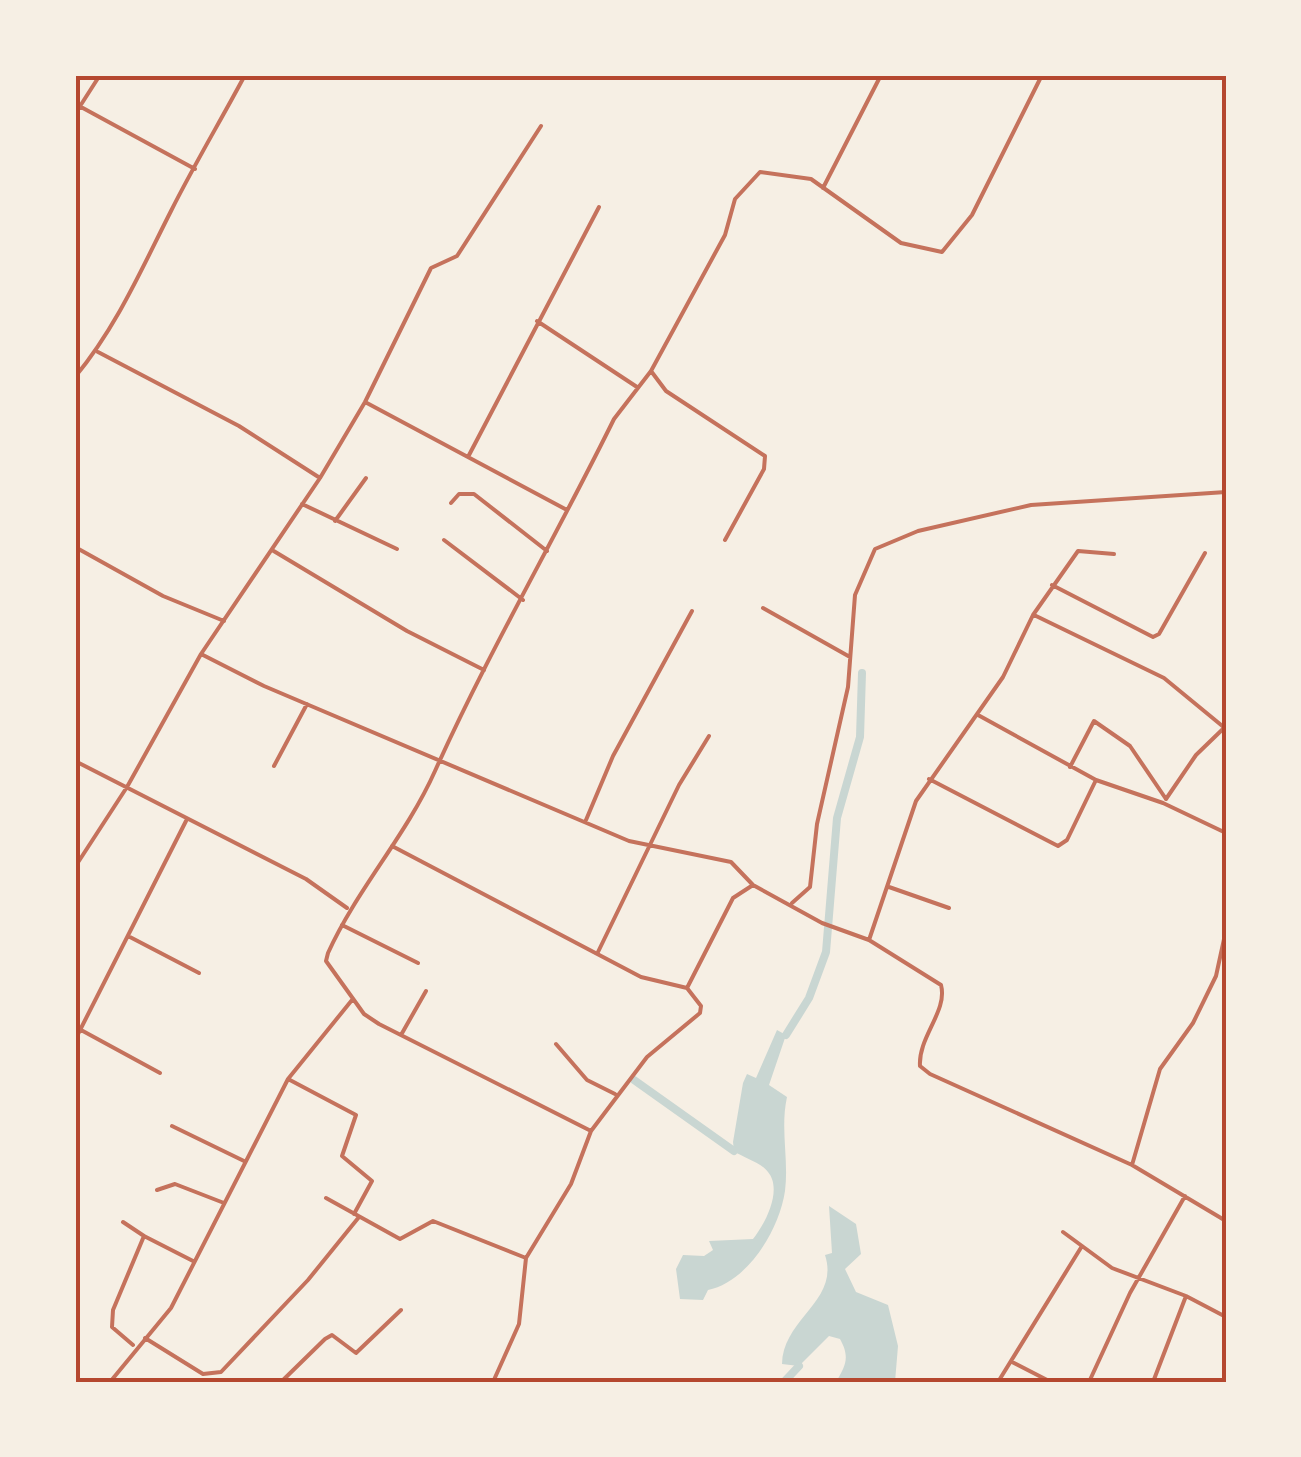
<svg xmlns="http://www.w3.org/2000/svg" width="1301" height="1457" font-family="Mulish,sans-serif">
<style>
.water{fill:#c9d6d2}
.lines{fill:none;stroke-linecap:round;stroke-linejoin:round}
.canal{stroke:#c9d6d2;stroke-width:8}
.minor{stroke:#c5725c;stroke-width:4}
.neatline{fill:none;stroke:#b5482f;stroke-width:4}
</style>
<rect width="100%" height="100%" fill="#f6efe4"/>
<path class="water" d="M777 1030 786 1035 769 1085 787 1097C780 1129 789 1159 785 1191 779 1231 747 1282 708 1290L703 1300 680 1299 676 1269 683 1255 704 1256 713 1250 709 1241 753 1239C765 1224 783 1190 768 1172 761 1162 743 1158 734 1151L733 1142 743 1083 747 1074 756 1078Z
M829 1206 856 1224 861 1254 845 1269 856 1292 888 1305 898 1346 895 1382H836C846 1365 850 1357 840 1339L829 1336 799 1366 782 1364C783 1318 840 1301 825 1255L832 1253Z"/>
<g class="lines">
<path class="canal" d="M786 1035 809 998 826 952 837 818 860 737 862 673
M634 1080 734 1151
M784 1382 799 1366"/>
<path class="minor" d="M81 107 195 169
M75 114 100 75
M823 188 881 75
M537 321 637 387
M98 352 239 426 320 478
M651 371 666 391 765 456 764 469 725 540
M75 377C117 326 141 270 171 211 194 165 221 120 245 75
M365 402 567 510
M468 457 599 207
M451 503 459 494H474L547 551
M302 504 397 549
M335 521 366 478
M444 540 523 600
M75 547 163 596 224 621
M272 550 407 631 484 670
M1052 585 1153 637 1159 634 1205 553
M763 608 850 657
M1034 615 1164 678 1226 729
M201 654 264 686 629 841 731 862 753 885 822 923 869 940 941 985C948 1011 918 1037 920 1066L930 1074 1132 1165 1226 1221
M978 715 1096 780 1163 803 1226 833
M75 761 306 879 347 908
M274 766 307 704
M1070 767 1094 721 1130 746 1166 799
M929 779 1058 846 1067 840 1095 782
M1166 799 1196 755 1225 727
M586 820 613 756 692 611
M392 846 641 977 687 988
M75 867 127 787 201 654 320 478 365 402 431 268 457 256 541 126
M889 887 949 908
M792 903 810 887 817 824 848 687 855 595 875 549 918 531 1031 505 1226 492
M342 925 418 963
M128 936 199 973
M869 940 916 801 1003 677 1033 615 1078 551 1114 554
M598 952 679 785 709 736
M81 1030 160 1073
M401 1035 426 991
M75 1040 186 821
M556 1044 587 1080 615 1094
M288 1079 356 1115 342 1156 372 1181 354 1214
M172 1126 244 1161
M591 1131 379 1024 364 1014 326 961 328 953C357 889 406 836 435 771 489 651 556 537 614 419L651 371 725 235 735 199 760 172 811 179 901 243 942 252 972 215 1042 75
M1132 1165 1160 1069 1193 1023 1216 976 1226 930
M157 1190 175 1184 224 1203
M326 1198 400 1239 433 1221 526 1258
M123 1222 144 1236 113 1310 112 1327 133 1345
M1063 1232 1112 1268 1186 1296 1226 1317
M144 1236 193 1261
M145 1338 203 1374 221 1372 308 1280 359 1217
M1012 1362 1051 1382
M110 1382 171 1308 288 1079 352 1000
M281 1382 325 1339 332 1335 356 1353 401 1310
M493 1382 519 1324 526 1258 571 1184 591 1131 647 1057 700 1013 701 1006 687 988 733 898 753 885
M998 1382 1082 1246
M1089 1382 1130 1293 1185 1196
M1153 1382 1186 1296"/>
</g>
<rect width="1301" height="1457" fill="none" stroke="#f6efe4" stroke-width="155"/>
<rect x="78" y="78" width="1146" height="1302" class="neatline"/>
</svg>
